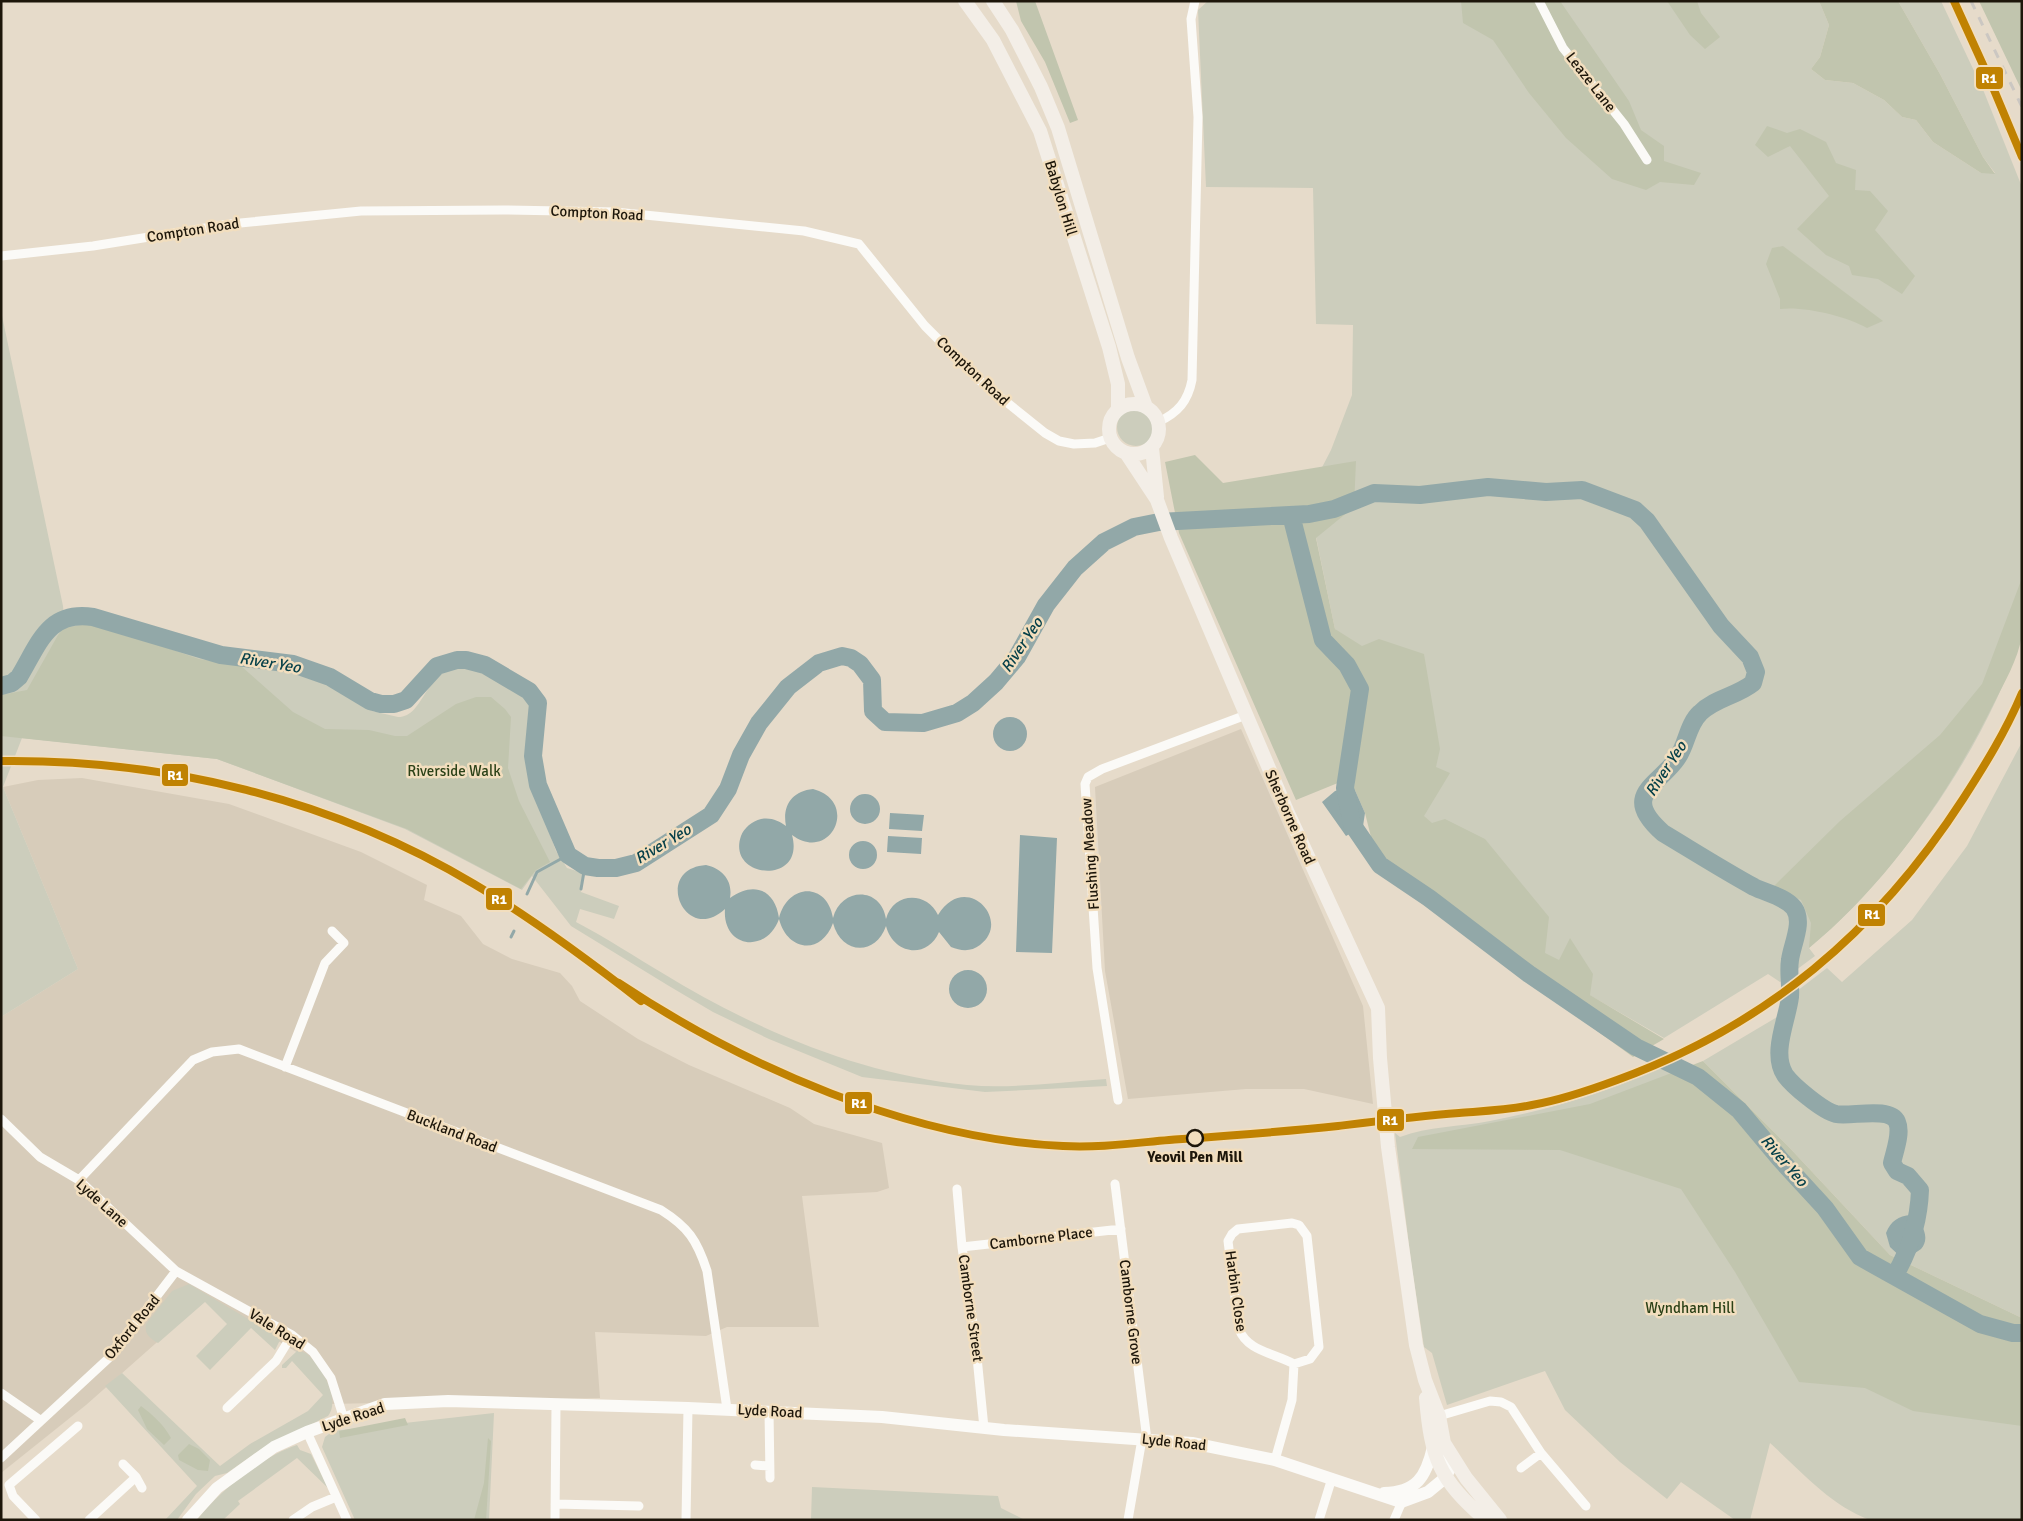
<svg xmlns="http://www.w3.org/2000/svg" width="2023" height="1521" font-family="Signika,sans-serif">
<style>
.industrial{fill:#d7ccba}
.green{fill:#cccdbc}
.forest{fill:#c1c5ae}
.water{fill:#92a8a8}
.lines{fill:none;stroke-linecap:round;stroke-linejoin:round}
.stream{stroke:#92a8a8;stroke-width:3}
.river{stroke:#92a8a8;stroke-width:18}
.street{stroke:#fbfaf7;stroke-width:9}
.secondary{stroke:#fbfaf7;stroke-width:12}
.primary{stroke:#f3eee7;stroke-width:14}
.rail{stroke:#cbc7c2;stroke-width:3;stroke-dasharray:9 9;stroke-linecap:butt}
.rail-1-casing{stroke:#f2debe;stroke-width:11}
.rail-1{stroke:#c08202;stroke-width:8}
.stop-dot{fill:#f2debe;stroke:#1d160a;stroke-width:2.5}
.labels{text-anchor:middle;dominant-baseline:central;stroke-width:5;stroke-linejoin:round;paint-order:stroke}
.street-label{font-size:15px;fill:#1d160a;stroke:#f2debe}
.park-label{font-size:15px;fill:#2b4117;stroke:#f2debe}
.stop-label{font-size:15px;font-weight:bold;fill:#1d160a;stroke:#f2debe}
.water-label{font-size:16px;font-style:italic;fill:#064049;stroke:#f2debe}
.line-badge{stroke:#f2debe;stroke-width:2}
.badge-label{font-size:14px;text-anchor:middle;font-weight:bold;fill:#fff}
</style>
<rect width="100%" height="100%" fill="#e6dbca"/>
<path class="industrial" d="M1241 729 1363 1006 1373 1104 1304 1089H1246L1128 1099 1105 971 1095 787Z
M82 778 229 804 361 852 427 885 424 900 461 916 483 944 512 959 560 973 572 986 580 1001 638 1039 689 1065 790 1108 814 1124 882 1143 889 1188 877 1192 802 1196 819 1327H727L706 1336 595 1332 600 1398 331 1404 308 1359 207 1298 86 1405 1 1473V1017L78 969 3 787 38 780Z"/>
<path class="green" d="M1208 1H1819L1829 25 1820 57 1811 69 1825 80 1853 83 1884 100 1902 117 1916 120 1933 142 1981 173H1995L1983 157 1940 74 1898 1H1941L1984 92 2022 187V635C1986 747 1899 873 1809 948L1815 956 1780 982 1768 974 1664 1038 1586 993 1385 846 1368 672 1335 629 1316 537 1302 506 1331 450 1352 395 1353 325 1316 324 1313 188 1206 187 1198 10Z
M1 311 63 606 65 627 78 623 93 624 211 661 281 670 313 676 338 688 372 711 398 717C432 717 422 640 498 676 514 684 527 693 536 708L529 748 528 773 530 780 556 851 567 868 583 873 580 887 581 892 619 906 614 919 580 909 576 922C607 938 635 957 664 974 756 1030 859 1074 967 1085 1012 1089 1060 1082 1106 1079L1107 1086 985 1092 862 1077 769 1039 713 1012 669 986 571 926 532 876 522 890 405 829 217 759 22 738 3 787 78 969 1 1017Z
M1117 427a19 19 0 1 1 38 0a19 19 0 1 1-38 0Z
M2022 742V1318L1890 1255 1787 1145 1703 1061 1794 1007 1793 994 1827 968 1842 982 1912 920 1967 846Z
M1661 1068 1672 1073 1792 1187 2022 1348V1520H1870C1830 1505 1801 1471 1770 1443L1750 1520H1735L1681 1482 1667 1499 1620 1462 1565 1410 1545 1371 1447 1405 1432 1353 1424 1347 1411 1261 1395 1133 1400 1137C1428 1126 1460 1127 1490 1121 1549 1110 1606 1092 1661 1068Z
M189 1284 275 1335 280 1340 275 1350 251 1328 210 1370 196 1356 227 1324 205 1302 158 1343C150 1338 144 1334 146 1324L172 1291Z
M297 1351C301 1352 306 1352 308 1355 322 1367 341 1400 328 1416L260 1450 227 1473 215 1476 196 1494 177 1520H165L197 1486 105 1386 122 1373 220 1466 250 1444 308 1411 323 1395 292 1361 286 1368H282V1365Z
M494 1413 489 1520H355L322 1447 325 1437 333 1431Z
M297 1445 300 1450 311 1454 328 1488 297 1458 238 1501 240 1504 223 1520H197C219 1491 263 1456 297 1445Z
M812 1487 998 1496 1001 1508 1025 1520H811Z"/>
<path class="forest" d="M1016 1H1035L1078 120 1070 123 1045 62 1021 21Z
M1461 1H1560L1629 101 1641 130 1664 146V161L1701 173 1694 185 1660 182 1646 190 1612 179 1566 138 1529 93 1493 40 1463 23Z
M1667 1H1697L1701 13 1720 37 1705 49 1690 35Z
M1819 1H1898L1940 74 1983 157 1995 174 1981 173 1933 142 1916 120 1902 117 1884 100 1853 83 1825 80 1811 69 1820 57 1829 25Z
M1979 1H2022V91Z
M1767 126 1787 133 1800 129 1826 142 1836 163 1856 170 1855 190 1870 191 1888 211 1875 230 1915 276 1902 294 1878 279 1852 275 1849 266 1826 255 1797 229 1829 196 1790 146 1768 157 1755 145Z
M1783 246 1883 321 1867 328C1846 316 1804 306 1780 309V299L1766 264 1772 248Z
M1195 455 1223 483 1356 461 1354 507 1316 538 1335 629 1362 646 1379 639 1424 654 1440 749 1436 767 1450 773 1424 816 1432 823 1445 819 1485 839 1549 917 1545 953 1559 960 1570 938 1593 974 1590 995 1664 1039 1633 1057 1380 873 1365 813 1354 788 1355 776 1296 800 1179 533 1165 462Z
M2022 578C2022 597 2023 617 2022 635 2018 660 2004 683 1993 705 1948 795 1887 884 1809 948L1811 923 1801 900 1773 887 1840 821 1940 735 1982 684Z
M86 624 139 638 199 659 241 666 293 712 325 729 369 730 395 736H407L456 704 476 697H491L505 709 511 717 508 768 519 801 550 862 536 870 521 889 407 829 217 759 1 736V695L27 690 58 635 64 628Z
M1703 1061 1787 1145 1890 1255 2022 1318V1426L1913 1411 1865 1388 1799 1382 1735 1272 1681 1189 1560 1150 1412 1149 1418 1137 1590 1104Z
M141 1406C153 1415 163 1424 171 1438L164 1445 147 1429 138 1410Z
M405 1418 408 1425 340 1438 339 1431Z
M488 1438 491 1441 486 1520H474L484 1483Z
M189 1444 199 1449 210 1460 208 1471 198 1470 179 1460 178 1455Z"/>
<path class="water" d="M993 734a17 17 0 1 1 34 0a17 17 0 1 1-34 0Z
M1345 788H1354L1365 813 1363 826 1346 836 1322 802 1335 791Z
M813 789C860 801 831 864 792 835 806 886 726 879 741 836 744 828 752 821 761 819 771 817 779 821 786 826 782 806 792 791 813 789Z
M850 809a15 15 0 1 1 30 0a15 15 0 1 1-30 0Z
M890 813 924 815 922 831 889 829Z
M1020 835 1057 838 1052 953 1016 952Z
M888 836 922 838 921 854 887 852Z
M849 855a14 14 0 1 1 28 0a14 14 0 1 1-28 0Z
M706 865C723 869 733 881 730 898 753 881 775 889 779 918 788 883 827 882 833 918 841 887 881 886 886 919 893 892 927 891 938 915 965 870 1013 920 980 945 971 952 961 951 951 947L939 932C927 960 893 954 886 926 875 957 841 954 833 923 821 956 787 951 779 919 766 955 722 947 725 909 685 946 652 869 706 865Z
M949 989a19 19 0 1 1 38 0a19 19 0 1 1-38 0Z
M1911 1215C1922 1221 1931 1238 1921 1249 1916 1253 1909 1256 1904 1260L1890 1247 1886 1233C1891 1221 1898 1216 1911 1215Z"/>
<g class="lines">
<path class="stream" d="M581 889 585 866
M527 894 537 872 568 855
M511 937 514 931"/>
<path class="river" d="M1291 515 1323 640 1347 665 1360 689 1345 788 1352 824 1380 865 1429 898 1529 974 1636 1047 1698 1077 1739 1110 1780 1159 1825 1208 1860 1257 1980 1324 2013 1333H2022
M1 686 12 683 19 677C39 644 48 610 93 617L221 655 293 664 330 677 370 701 381 704H394L406 700 437 666 457 660H466L485 665 529 691 538 703 533 756 538 785 568 855 585 866 598 868H616L636 863 711 815 728 789 741 755 759 723 788 687 819 663 842 656 851 658 860 664 872 680 873 711 885 722 923 723 957 713 973 703 996 682 1017 657 1046 605 1075 568 1104 542 1134 527 1159 522 1309 514 1334 509 1374 493 1420 495 1488 487 1546 492 1582 490 1635 510 1647 521 1721 626 1750 657 1756 672 1753 683C1737 696 1715 698 1700 713 1688 724 1687 743 1678 757 1659 786 1619 794 1663 833 1693 851 1723 870 1754 887 1766 893 1786 897 1794 908 1804 922 1792 944 1790 960 1788 972 1791 985 1790 997 1787 1021 1771 1053 1785 1075 1793 1086 1823 1111 1836 1114 1851 1117 1890 1106 1897 1122 1902 1133 1894 1153 1892 1163L1897 1171 1908 1176 1920 1190C1919 1219 1910 1249 1895 1275"/>
<path class="street" d="M1539 1 1563 48 1624 124 1647 160
M1 256 93 246 230 224 361 211 504 210 615 212 804 231 859 244 925 326 979 380 1045 433 1059 441 1074 444 1095 443 1110 438
M1158 422C1178 413 1188 401 1192 380L1198 117 1191 19 1195 1
M285 1067 325 963 344 943 332 931
M1118 1100 1097 968 1085 784 1088 777 1102 769 1246 715
M1 1119 40 1157 79 1180 176 1271 292 1335 313 1352 331 1378 344 1419
M79 1180 193 1060 212 1052 239 1049 661 1210C688 1227 697 1240 707 1271L727 1409
M1115 1184 1147 1440
M957 1189 962 1247 975 1337 984 1428
M962 1247 1121 1229
M1 1393 40 1420
M227 1408 276 1361 292 1335
M769 1411 770 1478
M1439 1416 1490 1401 1501 1402 1511 1407 1541 1453 1586 1506
M307 1432 347 1520
M1 1458 111 1356 176 1271
M1275 1460 1292 1400 1294 1364C1274 1353 1247 1351 1239 1329L1228 1241 1232 1234 1238 1229 1292 1223 1299 1225 1307 1236 1319 1347 1310 1359 1294 1364
M755 1465 769 1466
M1521 1468 1541 1453
M136 1477 142 1488
M555 1504 639 1506
M36 1520 13 1496 9 1485 78 1426
M89 1520 136 1477 123 1464
M293 1520 312 1507 336 1497
M555 1520 556 1405
M686 1520 688 1408
M1128 1520 1142 1439
M1319 1520 1332 1478
M1394 1520 1404 1497"/>
<path class="secondary" d="M1384 1493C1417 1492 1426 1477 1433 1447
M188 1520 217 1488 274 1447 307 1432 385 1404 448 1401 688 1408 882 1417 1004 1430 1192 1443 1275 1460 1401 1502 1428 1492 1445 1478 1451 1467 1447 1452"/>
<path class="primary" d="M965 1 993 40 1040 131 1109 347 1118 384V409
M993 1 1012 30 1041 87 1058 128 1128 358 1146 407
M1109 429a25 25 0 1 1 50 0a25 25 0 1 1-50 0Z
M1152 448 1157 497
M1126 453 1157 500 1171 538 1288 813 1378 1008 1380 1058 1388 1147 1416 1345 1425 1380 1439 1416 1444 1443 1466 1478 1500 1520
M1426 1398C1431 1458 1439 1480 1486 1520"/>
<path class="rail" d="M1971 1 2022 107
M1463 1112C1518 1110 1569 1098 1621 1079 1767 1026 1880 929 1963 799 1985 765 2007 730 2022 693"/>
<g class="rail-1-casing">
<path id="rail-1" d="M1954 1 1989 78 2022 157
M1 761C166 759 332 799 474 884 532 918 587 959 641 1001
M619 983C745 1067 910 1139 1063 1146 1098 1148 1134 1143 1169 1140 1225 1136 1282 1132 1338 1126 1379 1121 1419 1116 1459 1113 1484 1111 1508 1110 1532 1105 1561 1100 1590 1090 1617 1080 1766 1026 1877 932 1963 799 1985 765 2006 731 2022 693"/>
</g>
<use href="#rail-1" class="rail-1"/>
</g>
<circle class="stop-dot" cx="1195" cy="1138" r="8"/>
<g class="labels">
<g class="street-label">
<text transform="translate(1591 82) rotate(52)">Leaze Lane</text>
<text transform="translate(1061 198) rotate(73)">Babylon Hill</text>
<text transform="translate(597 213) rotate(3)">Compton Road</text>
<text transform="translate(193 230) rotate(-9)">Compton Road</text>
<text transform="translate(973 371) rotate(43)">Compton Road</text>
<text transform="translate(1290 817) rotate(66)">Sherborne Road</text>
<text transform="translate(1090 854) rotate(-94)">Flushing Meadow</text>
<text transform="translate(452 1131) rotate(21)">Buckland Road</text>
<text transform="translate(102 1203) rotate(42)">Lyde Lane</text>
<text transform="translate(1041 1238) rotate(-7)">Camborne Place</text>
<text transform="translate(1236 1291) rotate(82)">Harbin Close</text>
<text transform="translate(971 1308) rotate(82)">Camborne Street</text>
<text transform="translate(1131 1312) rotate(83)">Camborne Grove</text>
<text transform="translate(132 1327) rotate(-51)">Oxford Road</text>
<text transform="translate(277 1329) rotate(32)">Vale Road</text>
<text transform="translate(770 1411) rotate(3)">Lyde Road</text>
<text transform="translate(353 1417) rotate(-18)">Lyde Road</text>
<text transform="translate(1174 1442) rotate(6)">Lyde Road</text>
</g>
<g class="park-label">
<text x="454" y="771">Riverside Walk</text>
<text x="1690" y="1308">Wyndham Hill</text>
</g>
<g class="stop-label">
<text x="1195" y="1157">Yeovil Pen Mill</text>
</g>
<g class="water-label">
<text transform="translate(1022 645) rotate(-56)">River Yeo</text>
<text transform="translate(270 663) rotate(9)">River Yeo</text>
<text transform="translate(1666 769) rotate(-57)">River Yeo</text>
<text transform="translate(663 844) rotate(-31)">River Yeo</text>
<text transform="translate(1784 1161) rotate(49)">River Yeo</text>
</g>
</g>
<g class="line-badge">
<rect x="1975" y="66" width="29" height="24" rx="5" fill="#c08202"/>
<rect x="161" y="763" width="28" height="24" rx="5" fill="#c08202"/>
<rect x="485" y="887" width="28" height="24" rx="5" fill="#c08202"/>
<rect x="1857" y="903" width="29" height="24" rx="5" fill="#c08202"/>
<rect x="844" y="1091" width="29" height="24" rx="5" fill="#c08202"/>
<rect x="1376" y="1108" width="29" height="24" rx="5" fill="#c08202"/>
</g>
<g class="badge-label">
<text x="1989" y="83">R1</text>
<text x="175" y="780">R1</text>
<text x="499" y="904">R1</text>
<text x="1872" y="919">R1</text>
<text x="859" y="1108">R1</text>
<text x="1390" y="1125">R1</text>
</g>
<rect width="2023" height="1521" fill="none" stroke="#1d160a" stroke-width="5"/>
</svg>
